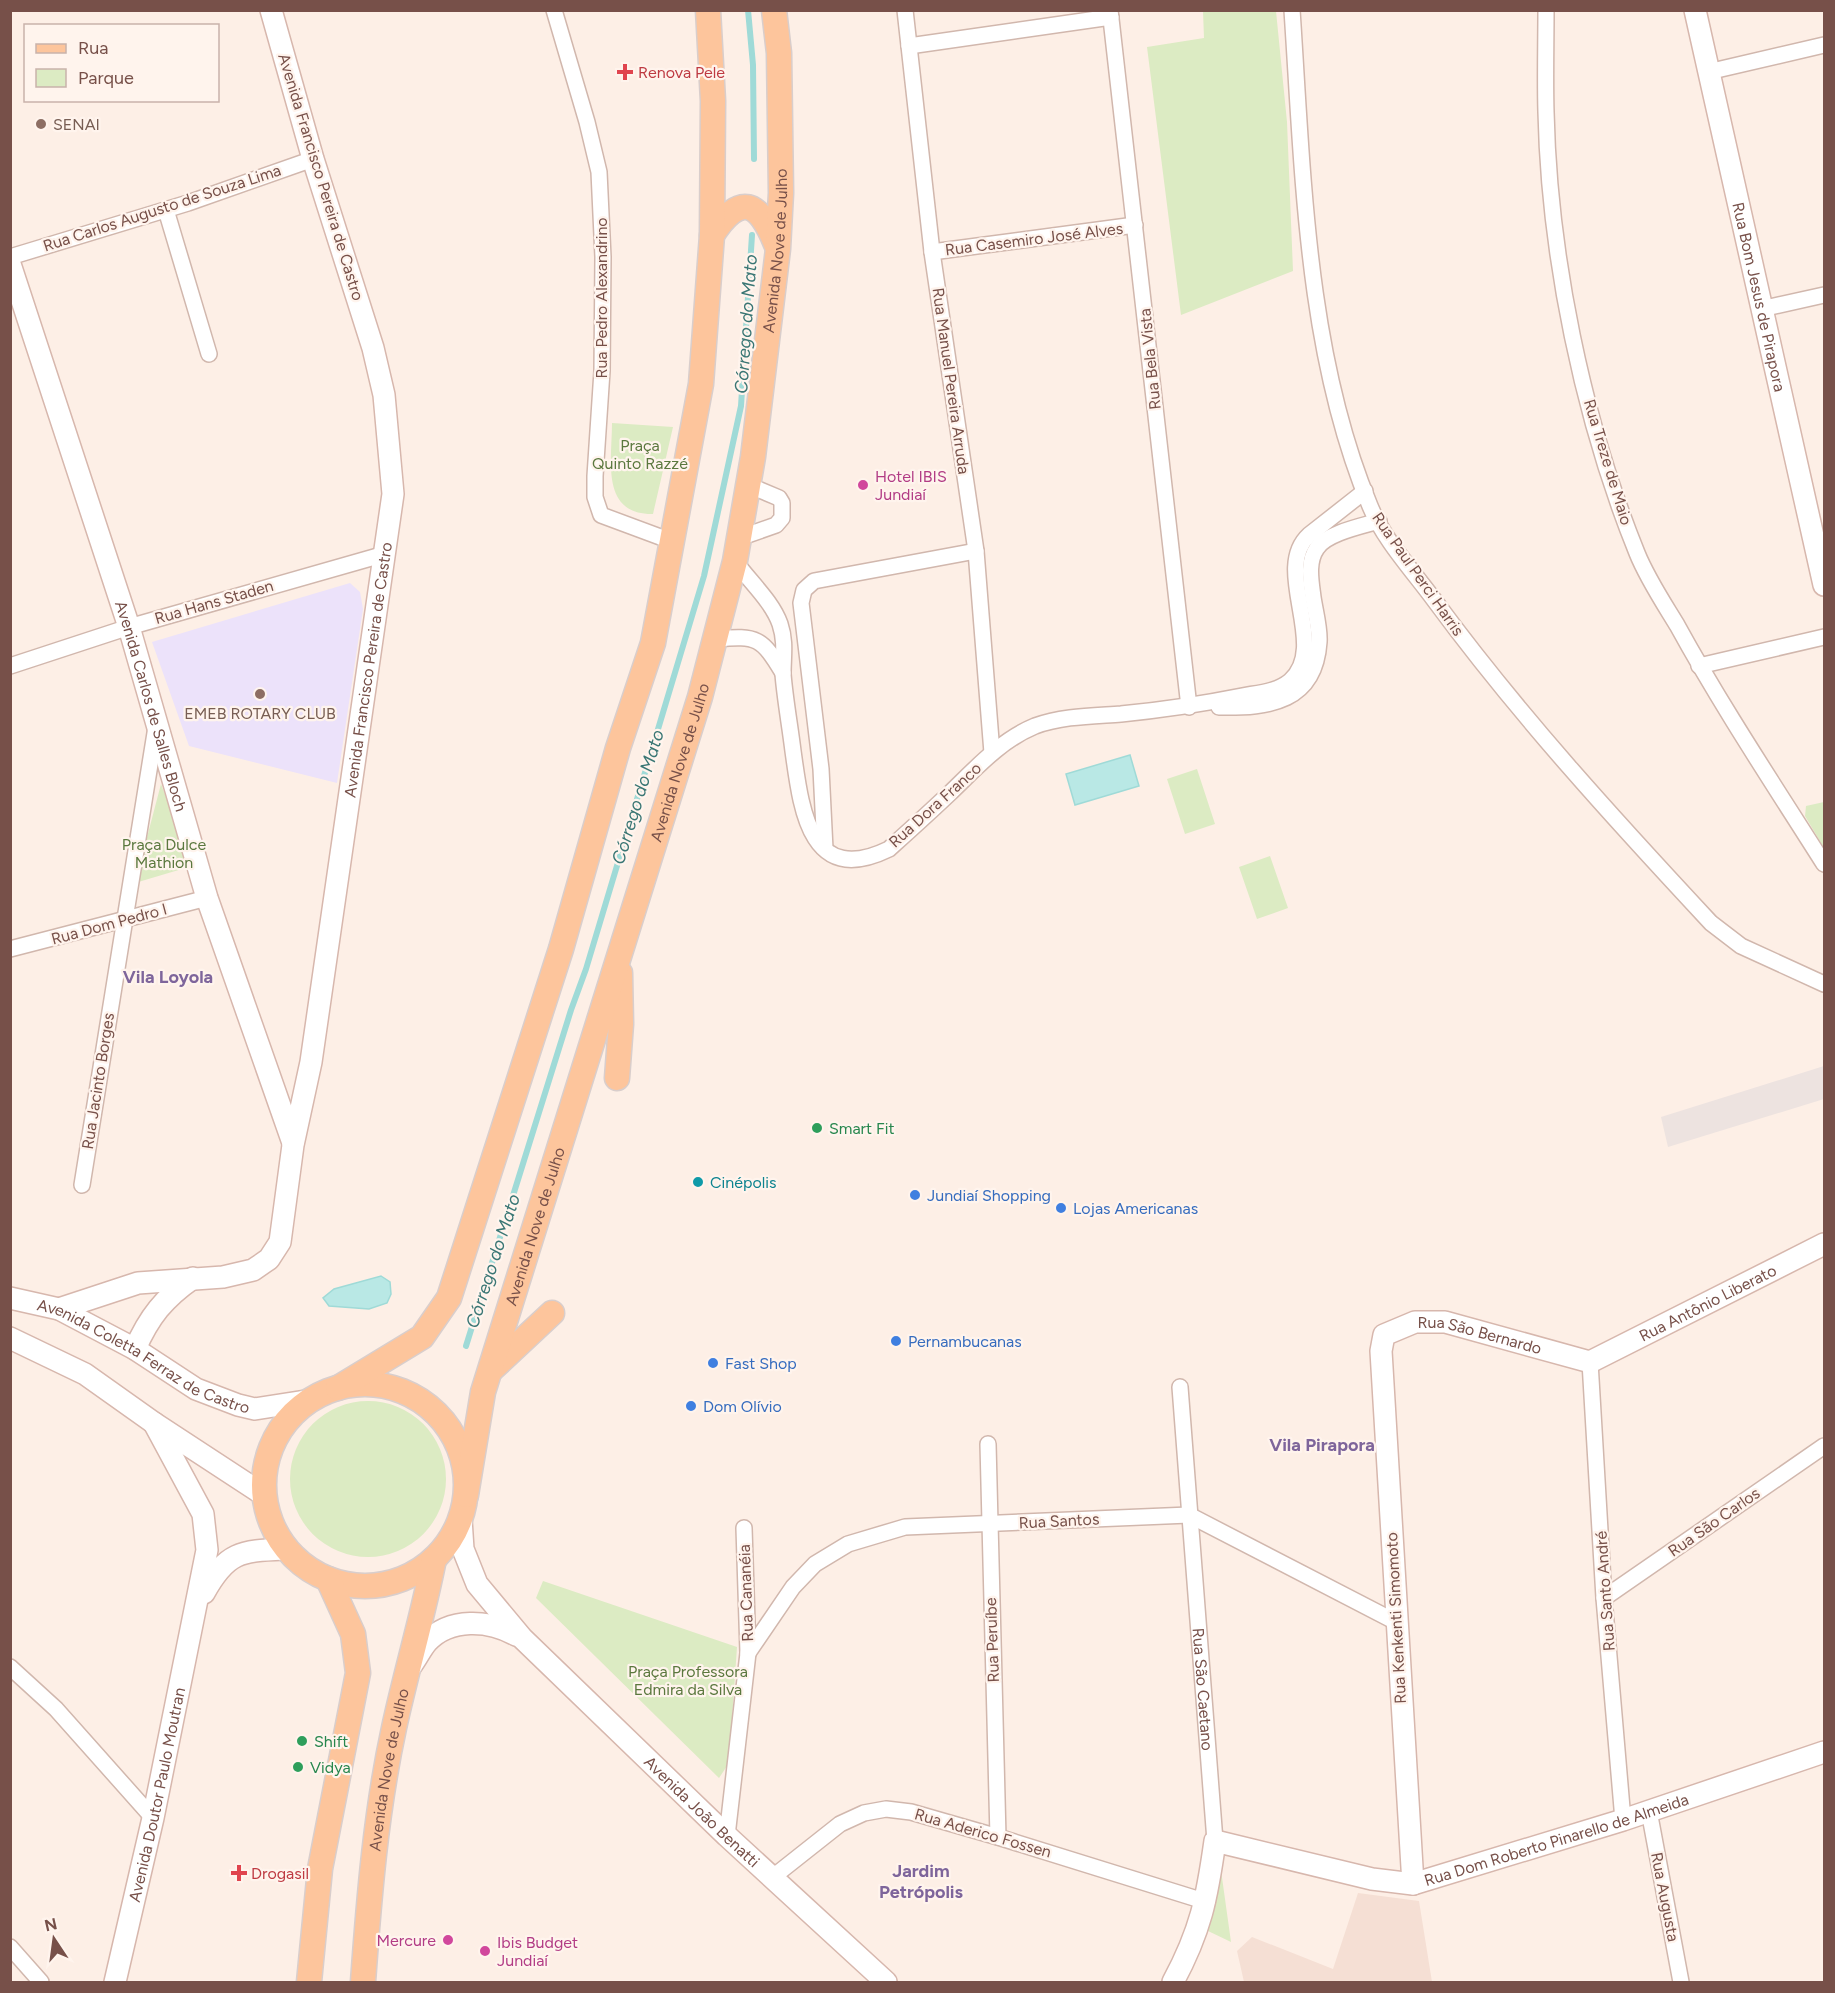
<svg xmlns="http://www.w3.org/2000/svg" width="1835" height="1993" font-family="Figtree,sans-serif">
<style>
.residential{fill:#f5dfd4}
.industrial{fill:#ede3e0}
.education{fill:#ece2fa}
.green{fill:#dcebc3}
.water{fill:#b9e8e5;stroke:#9fdad7;stroke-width:1.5}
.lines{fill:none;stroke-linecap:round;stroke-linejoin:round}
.stream{stroke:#9fdad7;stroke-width:6}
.street-casing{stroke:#d1b7ad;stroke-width:18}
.secondary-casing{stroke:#d7b7ad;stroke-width:24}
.primary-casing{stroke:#d9cecc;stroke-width:27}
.street{stroke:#fff;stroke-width:15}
.secondary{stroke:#fff;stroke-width:21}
.primary{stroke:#fdc59c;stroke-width:24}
.health-dot{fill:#e0444e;stroke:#fff4ed;stroke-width:2}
.education-dot{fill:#8d6e63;stroke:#fff4ed;stroke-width:2}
.hotel-dot{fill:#d1479c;stroke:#fff4ed;stroke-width:2}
.leisure-dot{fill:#2e9e5b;stroke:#fff4ed;stroke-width:2}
.culture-dot{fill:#0f9aa8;stroke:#fff4ed;stroke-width:2}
.shop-dot{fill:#3f7fe0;stroke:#fff4ed;stroke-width:2}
.labels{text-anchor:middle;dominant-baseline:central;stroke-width:4.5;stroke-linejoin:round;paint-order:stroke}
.health-label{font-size:16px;fill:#be3a42;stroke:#fff4ed;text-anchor:start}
.education-label{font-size:16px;fill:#785e54;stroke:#fff4ed;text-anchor:start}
.street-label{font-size:16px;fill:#775049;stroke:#fff4ed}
.park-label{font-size:16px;fill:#5b783e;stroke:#fff4ed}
.hotel-label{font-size:16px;fill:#b23c85;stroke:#fff4ed;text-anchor:start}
.leisure-label{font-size:16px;fill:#27864d;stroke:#fff4ed;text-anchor:start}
.culture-label{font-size:16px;fill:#0d838f;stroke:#fff4ed;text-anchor:start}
.shop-label{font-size:16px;fill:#366cbe;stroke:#fff4ed;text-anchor:start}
.water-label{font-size:18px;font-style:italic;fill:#3a7674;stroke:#fff4ed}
.neighbourhood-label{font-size:18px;font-weight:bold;fill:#7e659b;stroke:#fff4ed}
</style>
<rect width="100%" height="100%" fill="#fdefe6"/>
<path class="residential" d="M1358 1893 1419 1901 1432 1982H1244L1237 1951 1252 1937 1333 1969Z"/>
<path class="industrial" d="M1824 1066V1099L1668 1147 1661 1117Z"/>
<path class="education" d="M350 583 360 592 363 609 337 783 189 746 152 642Z"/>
<path class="green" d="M1203 11H1276L1287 122 1293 271 1181 315 1147 47 1204 38Z
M612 423 673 427 653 514C600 515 612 460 612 423Z
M1197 769 1215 824 1185 834 1167 779Z
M161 784 192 866 135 883Z
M1824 802V848L1805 816 1806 806Z
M1270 856 1288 908 1257 919 1239 867Z
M290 1479a78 78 0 1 1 156 0a78 78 0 1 1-156 0Z
M543 1581 737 1647 729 1763 719 1778 536 1598Z
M1219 1856 1231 1942 1206 1930Z"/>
<path class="water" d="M1130 755 1139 786 1075 805 1066 774Z
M381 1276 390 1282 391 1294 387 1303 369 1309 329 1306 323 1298 334 1289Z"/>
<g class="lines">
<path class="stream" d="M748 10 753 65 754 159
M466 1346 571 1010 586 969 704 576 741 406 752 235"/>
<g class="street-casing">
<g id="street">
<path d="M554 10 587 122 599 172 603 257 602 371 595 476V497L601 515 671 541"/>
<path d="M905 10 932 252 976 551 992 753"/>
<path d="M1110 10 1189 707"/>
<path d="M1292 10C1303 173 1306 353 1370 506 1384 540 1413 571 1435 601 1519 715 1615 820 1711 923L1741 946 1824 984"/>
<path d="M1546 10C1546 44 1545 78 1546 112 1549 255 1583 420 1637 553 1647 578 1663 602 1677 625 1722 707 1774 785 1824 864"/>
<path d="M909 46 1111 17"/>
<path d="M1708 72 1824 45"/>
<path d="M166 210 209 354"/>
<path d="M932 252 1135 225"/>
<path d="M10 257 188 203 313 159"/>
<path d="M1761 309 1824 295"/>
<path d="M739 538 776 525 782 518V503L779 498 748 485"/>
<path d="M735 561C749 581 772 601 780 624 786 642 783 656 783 674 785 699 790 726 793 751 801 808 809 888 889 849 910 830 930 812 950 793 976 768 1001 740 1035 726 1062 716 1093 716 1121 714 1162 710 1202 704 1242 696 1258 693 1277 692 1290 681 1330 646 1271 570 1309 535L1365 491"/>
<path d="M717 639C757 635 762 638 783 673"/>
<path d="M10 666 129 627 385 554"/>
<path d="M1699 666 1824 637"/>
<path d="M1219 707C1270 708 1315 702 1319 642 1320 628 1315 611 1313 597 1311 581 1307 562 1317 548 1327 533 1362 526 1379 521"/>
<path d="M825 849 821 769 801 603 804 590 814 581 976 551"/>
<path d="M10 949 207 898"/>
<path d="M82 1185 156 727"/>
<path d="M1590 1362 1604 1598 1623 1820"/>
<path id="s1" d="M1180 1387 1215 1841"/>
<path d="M988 1444 998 1837"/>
<path d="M1604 1598 1824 1446"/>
<path d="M748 1653 793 1587 815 1564 848 1544 905 1527 1189 1515 1396 1622"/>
<path d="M10 1667 56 1709 153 1818"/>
<path d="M1649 1811 1681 1982"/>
<path d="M727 1836 748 1653 744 1528"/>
<path d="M773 1877 840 1824 864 1813 886 1809 911 1812 998 1837 1207 1902"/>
<path d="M10 1947 41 1982"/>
</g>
</g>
<g class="secondary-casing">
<g id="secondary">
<path id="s2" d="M1695 10 1824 585"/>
<path id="s3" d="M10 264 129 627 207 898 293 1143"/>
<path id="s4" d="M10 1298 59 1309 135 1349 196 1389 238 1405 255 1409 312 1400"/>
<path id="s5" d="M59 1309 138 1283 223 1277 253 1270 269 1259 280 1242 293 1145 311 1062 393 494 384 395 373 348 313 159 271 10"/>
<path d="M10 1338 85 1374 154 1423 264 1495"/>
<path d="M135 1349C149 1317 164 1298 193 1278"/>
<path id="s6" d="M461 1519 463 1549 477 1584 522 1638 727 1836 886 1982"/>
<path d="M204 1593C227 1551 241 1551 286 1549"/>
<path d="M411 1666C417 1658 421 1649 427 1642 450 1617 489 1620 516 1635"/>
<path id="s7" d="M1413 1884 1381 1351 1384 1335 1415 1322H1445L1590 1362 1824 1244"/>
<path id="s8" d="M115 1982 153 1818 207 1550 203 1514 154 1423"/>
<path id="s9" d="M1173 1982C1201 1930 1207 1898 1215 1841L1372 1879 1413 1884 1623 1820 1824 1752"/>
</g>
</g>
<g class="primary-casing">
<g id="primary">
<path d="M712 235C740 192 759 201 776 244"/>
<path d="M617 1078 621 1024 620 973"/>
<path d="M492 1369 552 1313"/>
<circle cx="365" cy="1485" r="101"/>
<path d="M338 1388 422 1337 449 1298 561 949 618 748 653 643 701 384 712 235 713 101 708 10"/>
<path id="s10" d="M466 1495 483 1392 700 697 735 561 753 457 778 249 781 193 779 53 774 10"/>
<path d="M309 1982 320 1869 358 1673 353 1634 328 1579"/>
<path id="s11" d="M363 1982C369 1898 376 1811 394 1728 406 1672 423 1616 434 1559"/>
</g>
</g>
<use href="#street" class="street"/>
<use href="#secondary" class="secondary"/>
<use href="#primary" class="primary"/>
</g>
<g class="health-dot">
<path d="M622 63h6v6h6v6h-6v6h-6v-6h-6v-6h6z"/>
<path d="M236 1864h6v6h6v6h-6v6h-6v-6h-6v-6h6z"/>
</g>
<g class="education-dot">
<circle cx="41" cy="124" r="6"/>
<circle cx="260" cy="694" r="6"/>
</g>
<g class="hotel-dot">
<circle cx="863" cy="485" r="6"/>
<circle cx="448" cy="1940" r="6"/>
<circle cx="485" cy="1951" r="6"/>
</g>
<g class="leisure-dot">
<circle cx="817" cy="1128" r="6"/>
<circle cx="302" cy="1741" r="6"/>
<circle cx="298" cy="1767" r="6"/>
</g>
<circle class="culture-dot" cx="698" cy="1182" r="6"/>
<g class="shop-dot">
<circle cx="915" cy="1195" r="6"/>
<circle cx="1061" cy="1208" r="6"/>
<circle cx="896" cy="1341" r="6"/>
<circle cx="713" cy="1363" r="6"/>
<circle cx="691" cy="1406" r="6"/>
</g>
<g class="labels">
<g class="health-label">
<text x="638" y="72">Renova Pele</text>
<text x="251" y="1873">Drogasil</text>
</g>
<g class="education-label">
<text x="53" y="124">SENAI</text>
<text x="260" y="713" text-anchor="middle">EMEB ROTARY CLUB</text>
</g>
<g class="street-label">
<text transform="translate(321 177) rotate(73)">Avenida Francisco Pereira de Castro</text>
<text transform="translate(162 208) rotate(-18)">Rua Carlos Augusto de Souza Lima</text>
<text transform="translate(1034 239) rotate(-7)">Rua Casemiro José Alves</text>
<text stroke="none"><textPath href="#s10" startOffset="1286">Avenida Nove de Julho</textPath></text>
<text transform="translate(601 298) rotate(-90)">Rua Pedro Alexandrino</text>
<text stroke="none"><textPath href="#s2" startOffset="294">Rua Bom Jesus de Pirapora</textPath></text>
<text transform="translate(1150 359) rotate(-96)">Rua Bela Vista</text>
<text transform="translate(951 381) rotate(82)">Rua Manuel Pereira Arruda</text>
<text transform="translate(1608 462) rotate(73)">Rua Treze de Maio</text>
<text transform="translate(1418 574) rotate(55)">Rua Paul Perci Harris</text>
<text transform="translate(214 602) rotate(-16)">Rua Hans Staden</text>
<text stroke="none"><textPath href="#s5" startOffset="818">Avenida Francisco Pereira de Castro</textPath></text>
<text stroke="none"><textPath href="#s3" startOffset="464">Avenida Carlos de Salles Bloch</textPath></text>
<text stroke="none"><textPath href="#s10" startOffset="764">Avenida Nove de Julho</textPath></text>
<text transform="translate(935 805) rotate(-42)">Rua Dora Franco</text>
<text transform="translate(109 924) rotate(-15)">Rua Dom Pedro I</text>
<text transform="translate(98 1081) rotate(-81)">Rua Jacinto Borges</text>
<text stroke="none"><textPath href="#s10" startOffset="278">Avenida Nove de Julho</textPath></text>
<text stroke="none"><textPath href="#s7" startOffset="896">Rua Antônio Liberato</textPath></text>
<text stroke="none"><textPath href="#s7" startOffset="650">Rua São Bernardo</textPath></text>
<text stroke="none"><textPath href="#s4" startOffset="147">Avenida Coletta Ferraz de Castro</textPath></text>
<text transform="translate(1059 1521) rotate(-3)">Rua Santos</text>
<text transform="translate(1714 1522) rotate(-35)">Rua São Carlos</text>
<text transform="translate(1605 1591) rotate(-94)">Rua Santo André</text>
<text transform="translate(746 1593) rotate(-92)">Rua Cananéia</text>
<text transform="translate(1396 1618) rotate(-93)">Rua Kenkenti Simomoto</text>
<text transform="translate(992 1640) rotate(-92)">Rua Peruíbe</text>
<text stroke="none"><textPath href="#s1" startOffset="303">Rua São Caetano</textPath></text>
<text stroke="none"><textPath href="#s11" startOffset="214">Avenida Nove de Julho</textPath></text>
<text stroke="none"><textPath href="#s8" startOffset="192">Avenida Doutor Paulo Moutran</textPath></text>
<text stroke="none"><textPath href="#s6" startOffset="388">Avenida João Benatti</textPath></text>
<text transform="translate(983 1833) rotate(16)">Rua Aderico Fossen</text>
<text stroke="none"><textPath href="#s9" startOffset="501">Rua Dom Roberto Pinarello de Almeida</textPath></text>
<text transform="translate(1665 1897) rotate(79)">Rua Augusta</text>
</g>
<g class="park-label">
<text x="640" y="445">Praça<tspan x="640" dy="18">Quinto Razzé</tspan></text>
<text x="164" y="844">Praça Dulce<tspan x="164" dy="18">Mathion</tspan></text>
<text x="688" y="1671">Praça Professora<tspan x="688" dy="18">Edmira da Silva</tspan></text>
</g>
<g class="hotel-label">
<text x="875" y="476">Hotel IBIS<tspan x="875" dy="18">Jundiaí</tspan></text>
<text x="436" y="1940" text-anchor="end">Mercure</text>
<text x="497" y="1942">Ibis Budget<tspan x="497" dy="18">Jundiaí</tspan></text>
</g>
<g class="leisure-label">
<text x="829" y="1128">Smart Fit</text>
<text x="314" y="1741">Shift</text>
<text x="310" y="1767">Vidya</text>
</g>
<g class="culture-label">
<text x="710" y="1182">Cinépolis</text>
</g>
<g class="shop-label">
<text x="927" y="1195">Jundiaí Shopping</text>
<text x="1073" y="1208">Lojas Americanas</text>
<text x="908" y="1341">Pernambucanas</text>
<text x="725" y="1363">Fast Shop</text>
<text x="703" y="1406">Dom Olívio</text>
</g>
<g class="water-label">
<text transform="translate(746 324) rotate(-86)">Córrego do Mato</text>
<text transform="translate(638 797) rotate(-73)">Córrego do Mato</text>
<text transform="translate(493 1261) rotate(-72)">Córrego do Mato</text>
</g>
<g class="neighbourhood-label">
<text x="168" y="977">Vila Loyola</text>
<text x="1322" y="1445">Vila Pirapora</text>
<text x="921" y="1871">Jardim<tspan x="921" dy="21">Petrópolis</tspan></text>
</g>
</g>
<rect width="1835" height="1993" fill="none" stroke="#775049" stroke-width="24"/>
<rect x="24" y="24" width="195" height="78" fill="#fff4ed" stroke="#c9b2ab" stroke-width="1.5"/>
<rect x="36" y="44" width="30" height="9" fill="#fdc59c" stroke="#c9b2ab" stroke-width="1.5"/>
<text x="78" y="54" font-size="18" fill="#775049">Rua</text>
<rect x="36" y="69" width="30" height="18" fill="#dcebc3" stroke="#c9b2ab" stroke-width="1.5"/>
<text x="78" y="84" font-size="18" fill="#775049">Parque</text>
<g transform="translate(54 1939) rotate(347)" stroke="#fff4ed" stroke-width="4.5" paint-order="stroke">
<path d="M0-4.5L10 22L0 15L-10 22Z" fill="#775049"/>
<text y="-9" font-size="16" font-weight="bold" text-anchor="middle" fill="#775049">N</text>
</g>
</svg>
